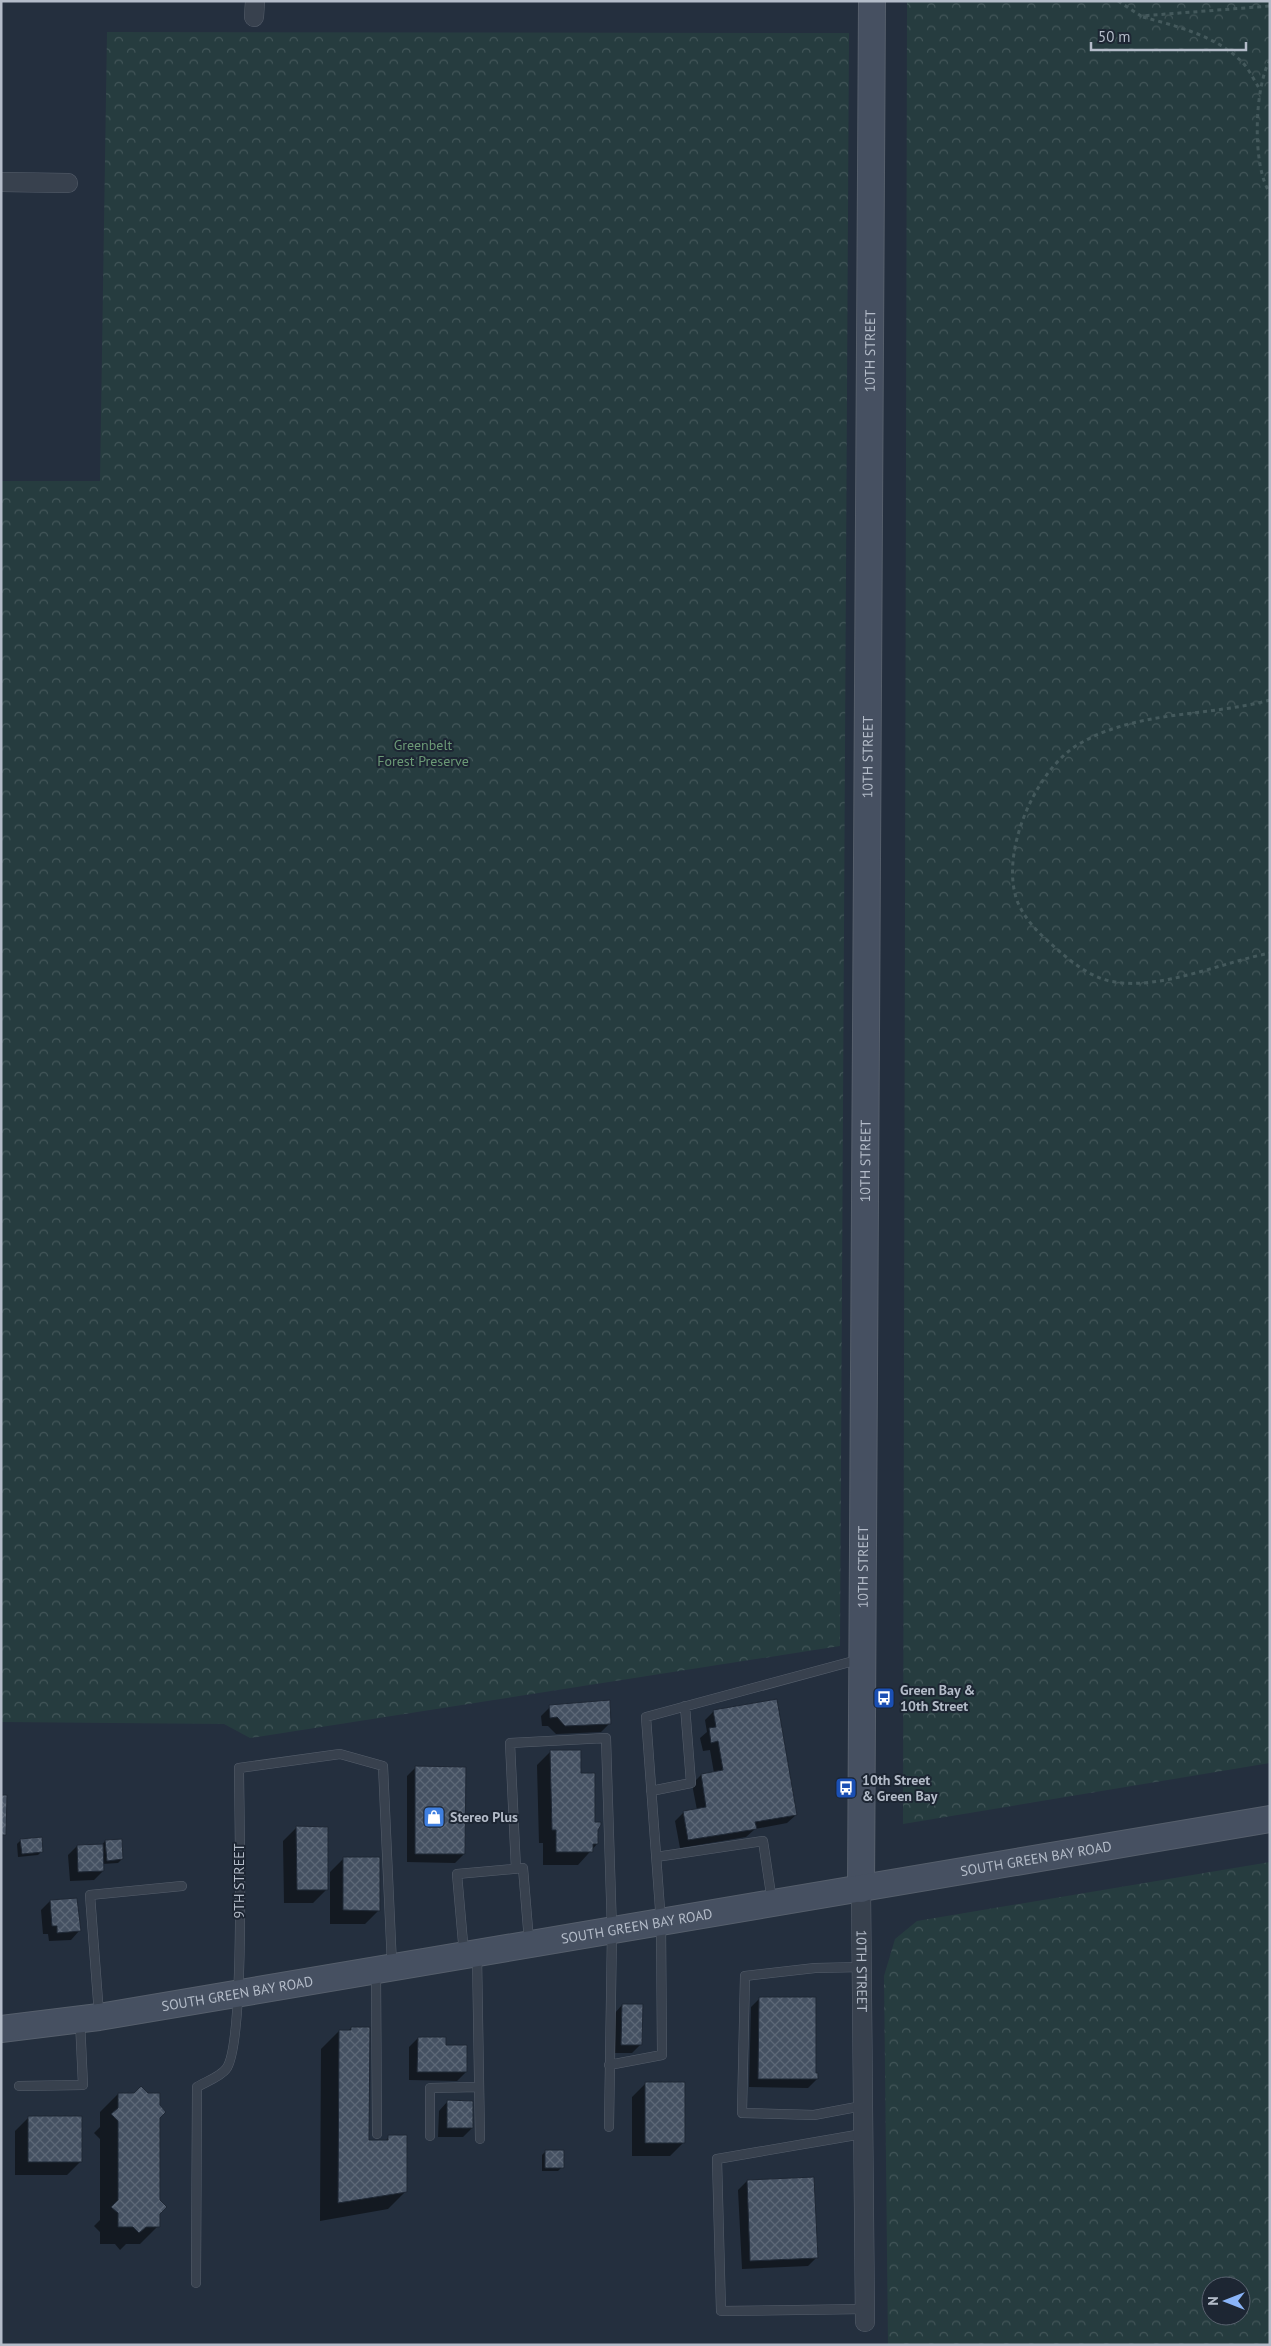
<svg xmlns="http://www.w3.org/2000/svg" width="1271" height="2346" font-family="'PT Sans',sans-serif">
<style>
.park{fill:url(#park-crowns);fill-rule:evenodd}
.shadow{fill:#0007}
.building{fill:url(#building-cross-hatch);stroke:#1f2835}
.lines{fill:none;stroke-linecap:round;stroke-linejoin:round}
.lane-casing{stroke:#565f6c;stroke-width:10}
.street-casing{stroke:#565f6c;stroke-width:20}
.secondary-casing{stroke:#565f6c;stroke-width:28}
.path{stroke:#44595c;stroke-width:3;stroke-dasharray:4 4;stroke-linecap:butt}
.lane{stroke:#38414e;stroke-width:9}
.street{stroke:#38414e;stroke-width:19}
.secondary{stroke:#465061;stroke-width:26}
.labels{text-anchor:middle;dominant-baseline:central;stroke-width:4;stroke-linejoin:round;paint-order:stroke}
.street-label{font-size:14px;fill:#b4bcc9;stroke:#1d2633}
.park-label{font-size:14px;fill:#6b9a76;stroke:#1d2633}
.poi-label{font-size:14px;font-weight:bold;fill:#b4bcc9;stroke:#1d2633;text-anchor:start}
</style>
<defs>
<pattern id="park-crowns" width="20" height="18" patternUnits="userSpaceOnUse" patternTransform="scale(1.25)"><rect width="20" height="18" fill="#263c3f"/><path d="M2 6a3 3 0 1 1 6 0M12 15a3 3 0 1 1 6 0" fill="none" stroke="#435659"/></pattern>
<pattern id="building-cross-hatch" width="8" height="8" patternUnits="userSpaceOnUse" patternTransform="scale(1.25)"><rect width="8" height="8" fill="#455162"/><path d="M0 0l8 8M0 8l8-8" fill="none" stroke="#5d6877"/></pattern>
</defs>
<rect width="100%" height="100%" fill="#242f3e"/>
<path class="park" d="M907 1H1270V1763L903 1824Z
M107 32 849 33 840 1646 250 1738 224 1724 1 1722V481H100Z
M1270 1862V2345H888L884 1976 895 1939 917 1921ZM1211 2286H1241V2316H1211Z"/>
<path class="shadow" d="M550 1707 610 1723 601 1732 556 1734 548 1726H542L541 1716Z
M714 1711 796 1815 787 1823 755 1829 746 1837 680 1848 675 1821 684 1812 697 1810 692 1784 701 1775 714 1773 710 1750 703 1751 700 1738 707 1732 705 1720Z
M551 1751 580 1774 597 1830V1844L578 1865H543V1843H539L537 1765Z
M416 1767 464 1854 455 1863 407 1862V1776Z
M296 1828 326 1890 313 1903H284L283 1841Z
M21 1840 42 1851 38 1855 18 1857 17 1844Z
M105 1841 122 1859 118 1863 102 1864 103 1871 94 1880 70 1881 68 1855 77 1846 102 1845Z
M344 1858 379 1910 365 1924H330V1872Z
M76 1899 79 1931 71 1940 49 1941 48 1934H43L41 1910 50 1901Z
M760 1998 815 2074 817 2079 808 2088 749 2087 751 2007Z
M622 2005 641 2044 632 2053H613L614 2014Z
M351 2028 368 2141 384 2142 389 2137 406 2191 388 2209 320 2221 321 2049 339 2031H348Z
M418 2038 466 2072 457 2081 409 2080V2047Z
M645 2084 684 2142 670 2156H632V2097Z
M118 2094 158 2118V2226L140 2244H126L120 2250 115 2244H100V2232L94 2226 100 2220V2139L94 2133 100 2127V2112Z
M447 2102 472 2128 463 2137H438L439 2111Z
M29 2117 81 2161 67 2175H15V2131Z
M546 2151 562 2167 558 2171H542V2155Z
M747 2181 817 2257 808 2266 742 2269 738 2190Z"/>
<path class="building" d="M777 1699 797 1815 755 1822 757 1829 688 1840 683 1811 706 1807 701 1774 723 1770 718 1741 711 1743 709 1728 716 1727 713 1710Z
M610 1700 611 1724 565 1726 557 1717 550 1718 549 1705Z
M550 1750H581V1773H595V1822H601V1825L598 1830V1844H593V1852H556V1830H552Z
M415 1766 466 1767 465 1854H415Z
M1 1795H7L6 1835H1Z
M296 1826 328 1827V1890H297Z
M42 1837 43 1852 22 1854 20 1839Z
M122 1839 123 1859 107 1861 105 1840Z
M103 1844 104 1871 78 1872 77 1845Z
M343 1857H380V1911L343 1910Z
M77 1898 81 1931 57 1933V1926H52L50 1900Z
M759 1997H816V2073H818V2079H758Z
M622 2004H643L642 2045H621Z
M351 2027H370L369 2140H388V2135H407V2192L338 2203 339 2030H351Z
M418 2037H446V2045H467V2072H417Z
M645 2082H685V2143H645Z
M141 2086 148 2093H160V2105L166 2112 160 2118V2200L167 2207 160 2214V2227H146L139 2233 133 2227H118V2213L111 2207 118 2200V2121L111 2114 118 2108V2093H134Z
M447 2100 473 2101V2128H447Z
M28 2116H82V2162H28Z
M545 2150H564V2168H545Z
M814 2177 818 2258 750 2261 747 2180Z"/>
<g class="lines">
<g class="lane-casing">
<path id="lane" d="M651 1791 691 1783 685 1706
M656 1857 763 1841 772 1901
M516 1869 510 1743 606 1738 612 1931 609 2127
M464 1954 457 1874 523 1868 529 1941
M477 1955 480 2139
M376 1971 377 2134
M99 2014 90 1895 182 1886
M609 2065 662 2055 661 1923 646 1717 861 1659
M19 2086 83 2085 80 2021
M862 2106 814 2115 742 2113 745 1976 815 1968 863 1967
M862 2134 717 2159 721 2311 865 2309
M430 2136V2088L479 2087
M196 2283 197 2087C205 2082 220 2077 226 2069 246 2046 239 1812 239 1768L340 1754 383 1766 392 1965"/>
</g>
<g class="street-casing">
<g id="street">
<path d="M254 17 255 1"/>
<path d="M1 182 68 183"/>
<path id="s1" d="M861 1889 865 2322"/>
</g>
</g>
<g class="secondary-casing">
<g id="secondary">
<path id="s2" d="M861 1889 872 1"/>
<path id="s3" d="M1 2029 99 2017 1270 1819"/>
</g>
</g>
<path class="path" d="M1118 1 1141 16 1270 6
M1143 17C1176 26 1217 36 1242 62 1249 69 1254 80 1259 88
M1270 60C1254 88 1252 167 1270 193
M1270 700C1207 717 1137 710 1079 744 1036 769 998 854 1018 903 1027 923 1043 937 1059 951 1075 965 1094 979 1115 982 1160 990 1224 962 1270 953"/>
<use href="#lane" class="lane"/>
<use href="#street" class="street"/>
<use href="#secondary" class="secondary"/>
</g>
<defs>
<g id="bus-square" transform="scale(1.125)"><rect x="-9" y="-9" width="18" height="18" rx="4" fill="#1a4fb4" stroke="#1d2633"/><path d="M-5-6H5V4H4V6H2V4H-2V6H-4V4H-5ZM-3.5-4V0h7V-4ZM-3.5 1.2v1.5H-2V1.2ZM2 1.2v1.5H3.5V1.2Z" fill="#fff"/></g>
<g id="shop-square" transform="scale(1.125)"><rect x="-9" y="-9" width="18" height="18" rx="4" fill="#3f7fe0" stroke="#1d2633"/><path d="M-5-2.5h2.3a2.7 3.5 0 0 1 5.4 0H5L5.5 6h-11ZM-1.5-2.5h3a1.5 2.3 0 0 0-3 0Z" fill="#fff"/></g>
</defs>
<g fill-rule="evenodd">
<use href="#bus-square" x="884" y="1698"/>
<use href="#bus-square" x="846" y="1788"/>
<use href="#shop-square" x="434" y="1817"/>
</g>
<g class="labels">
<g class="street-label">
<text stroke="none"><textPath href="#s2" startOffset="1538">10TH STREET</textPath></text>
<text stroke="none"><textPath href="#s2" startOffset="1132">10TH STREET</textPath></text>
<text stroke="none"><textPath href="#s2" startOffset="728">10TH STREET</textPath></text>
<text stroke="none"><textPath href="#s2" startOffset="322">10TH STREET</textPath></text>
<text stroke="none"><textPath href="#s3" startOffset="1049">SOUTH GREEN BAY ROAD</textPath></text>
<text transform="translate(239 1881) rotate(-90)">9TH STREET</text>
<text stroke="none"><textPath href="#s3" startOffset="644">SOUTH GREEN BAY ROAD</textPath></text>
<text stroke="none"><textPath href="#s1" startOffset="82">10TH STREET</textPath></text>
<text stroke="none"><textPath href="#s3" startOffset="239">SOUTH GREEN BAY ROAD</textPath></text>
</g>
<g class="park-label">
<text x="423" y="745">Greenbelt<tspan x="423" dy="16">Forest Preserve</tspan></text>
</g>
<g class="poi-label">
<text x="900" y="1690">Green Bay &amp;<tspan x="900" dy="16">10th Street</tspan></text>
<text x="862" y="1780">10th Street<tspan x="862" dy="16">&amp; Green Bay</tspan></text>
<text x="450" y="1817">Stereo Plus</text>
</g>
</g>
<rect width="1271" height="2346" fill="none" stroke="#b4bcc9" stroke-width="5"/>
<g transform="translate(1226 2301) rotate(270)"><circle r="24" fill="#1d2633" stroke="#59626f"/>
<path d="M0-4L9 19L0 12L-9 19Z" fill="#8ab4f8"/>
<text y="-8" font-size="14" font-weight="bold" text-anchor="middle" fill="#b4bcc9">N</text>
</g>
<path d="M1091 42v8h155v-8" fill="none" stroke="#b4bcc9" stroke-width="2.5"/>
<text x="1098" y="42" font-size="15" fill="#b4bcc9" stroke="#1d2633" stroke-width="4" paint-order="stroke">50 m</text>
</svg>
